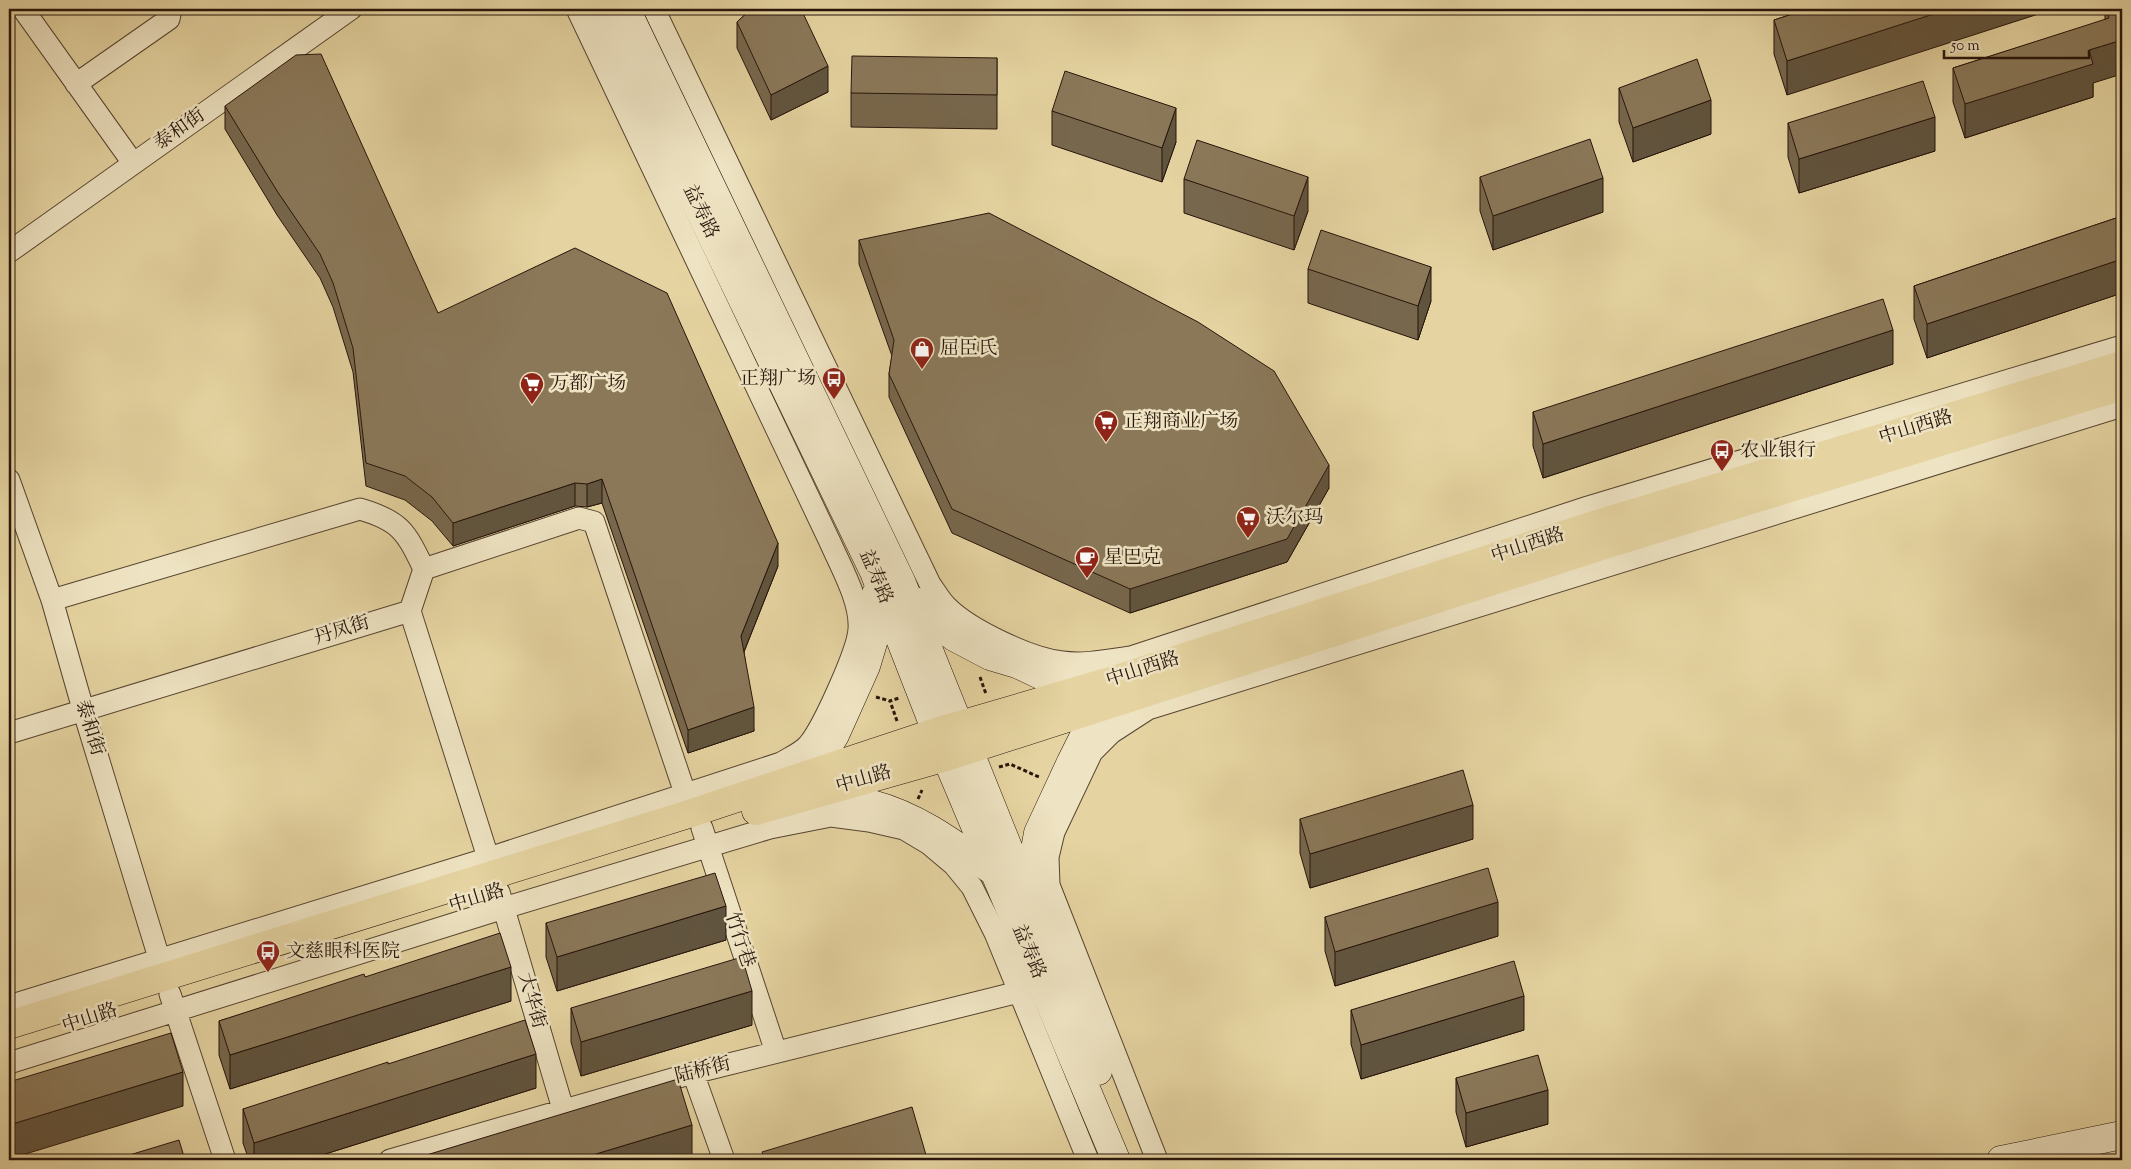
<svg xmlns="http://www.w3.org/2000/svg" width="2131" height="1169" font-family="'Sorts Mill Goudy','Noto Serif SC',serif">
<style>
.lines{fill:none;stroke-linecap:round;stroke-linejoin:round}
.street-casing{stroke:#564430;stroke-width:23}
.secondary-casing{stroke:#27140b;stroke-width:29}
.primary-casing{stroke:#27140b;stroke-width:29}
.path{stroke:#27140b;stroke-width:3;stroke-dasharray:4 2.5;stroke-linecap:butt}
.street{stroke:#eee3c2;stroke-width:21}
.secondary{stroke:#eee3c2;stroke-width:28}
.primary{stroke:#e5d4a1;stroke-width:28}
.wall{fill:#77674d;stroke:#27140b}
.shaded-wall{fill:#61543e;stroke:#27140b}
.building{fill:#8a7859;stroke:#27140b}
.labels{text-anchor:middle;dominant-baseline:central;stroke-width:5;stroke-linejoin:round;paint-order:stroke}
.street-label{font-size:19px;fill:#27140b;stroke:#eee3c2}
.poi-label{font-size:19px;fill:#27140b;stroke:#eee3c2;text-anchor:start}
</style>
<rect width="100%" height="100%" fill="#e5d4a1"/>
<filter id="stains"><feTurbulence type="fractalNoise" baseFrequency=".004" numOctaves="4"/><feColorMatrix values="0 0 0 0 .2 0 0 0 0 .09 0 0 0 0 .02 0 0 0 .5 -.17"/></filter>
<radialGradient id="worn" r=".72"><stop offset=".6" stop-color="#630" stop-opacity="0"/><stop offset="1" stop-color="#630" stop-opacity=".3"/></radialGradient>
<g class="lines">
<g class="street-casing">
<path id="street" d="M23 9 133 163
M654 9 930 584C935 591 940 600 946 606 969 630 1030 658 1062 662 1085 665 1109 660 1131 657L1588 507 2122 346
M76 84 169 19 171 9
M9 252 351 9
M9 480 52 600 83 709 163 971
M424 569 579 518 594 522 690 808
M52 600 360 509C401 521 406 532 424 569L410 611
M9 733 410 611 492 870
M702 828 776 1052
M499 892 563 1109
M170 994 225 1160
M9 1006 489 858 781 763C789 758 803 752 809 744 823 727 858 650 859 629 861 602 841 567 830 542L577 9
M9 1063 504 908 770 828 831 816 869 821 904 829 929 844 954 865 972 887 995 933 1088 1160
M693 1073 724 1160
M390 1160 693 1073 1019 992
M1157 1160 1049 885 1048 857 1054 832 1092 752 1111 733 1148 709 2122 406"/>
</g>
<g class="secondary-casing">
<path id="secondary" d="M602 9 874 572 946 757 1116 1160
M626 9 901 581 1098 1071
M915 601 926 616 954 637 990 656 1017 664 1051 680 1100 681
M792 779 818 762 835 735 866 666 878 626 876 594
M803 801C825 801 851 799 872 804 918 816 956 845 994 872
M1031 895 1032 866 1038 833 1071 762 1085 734 1123 700
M2001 1160 2122 1135"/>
</g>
<g class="primary-casing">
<path id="primary" d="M756 811 946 757 1608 544 2122 386
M9 1025 692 813 936 732 1107 682 1597 524 2122 365"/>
</g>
<path class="path" d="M980 677 986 694
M876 697 890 701
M897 721 890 701 899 698
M999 767 1010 764 1039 777
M918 799 922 790"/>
<use href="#street" class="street"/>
<use href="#secondary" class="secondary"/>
<use href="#primary" class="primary"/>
</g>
<path class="wall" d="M1808 9 1787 95 1774 54V20Z
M2105 9H2122L2093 83V97L1965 138 1953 102V68L2105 20Z
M750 10 803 15 828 92 771 120 737 48V22Z
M997 58V129L851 127V93Z
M1619 88 1711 134 1633 162 1619 122Z
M225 106 438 313 778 566 744 652 754 731 688 753 602 503 587 507 575 506 453 546 432 521 405 500 366 486 353 372 333 307 320 278 277 215 225 129Z
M1052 111 1176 142 1162 182 1052 145Z
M1788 123 1935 151 1799 193 1788 157Z
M1480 177 1603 212 1493 250 1480 211Z
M1184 179 1308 211 1294 250 1184 213Z
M2122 216V293L1927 358 1914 319V286Z
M859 240 1329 488 1287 562 1130 613 952 533 889 397V374L892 356 859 264Z
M1308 269 1431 301 1418 340 1308 303Z
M1893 364 1543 478 1533 446V412Z
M1300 819 1473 839 1310 888 1300 853Z
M1325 917 1498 936 1335 986 1325 951Z
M546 923 726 940 557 991 546 957Z
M365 977 511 1001 230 1089 219 1055V1021Z
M571 1008 752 1025 581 1076 571 1042Z
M1351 1010 1524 1030 1361 1079 1351 1044Z
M1456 1078 1548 1124 1466 1147 1456 1112Z
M536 1088 306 1160H249L243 1143V1109Z"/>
<path class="shaded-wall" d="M794 9H815L794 20Z
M1518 9H1525L1518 12Z
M1949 9H2054L1787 95V61Z
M2122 40V74L2093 83V97L1965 138V104L2089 50Z
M828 66V92L771 120V95Z
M1711 100V134L1633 162V128Z
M1176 108V142L1162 182V148Z
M1935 117V151L1799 193V159Z
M1308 177V211L1294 250V216Z
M1603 178V212L1493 250V216Z
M2122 259V293L1927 358V324Z
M1431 267V301L1418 340V306Z
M1893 330V364L1543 478V444Z
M1329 465V488L1287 562 1130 613V589Z
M602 479V503L587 507V484Z
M575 483V506L453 546V523Z
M778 543V566L741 659V636Z
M754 707V731L688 753V730Z
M1473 805V839L1310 888V854Z
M1498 902V936L1335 986V952Z
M726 906V940L557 991V957Z
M511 967V1001L230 1089V1055Z
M752 991V1025L581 1076V1042Z
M1524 996V1030L1361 1079V1045Z
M536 1054V1088L306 1160H254V1143Z
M183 1072V1106L9 1159V1125Z
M1548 1090V1124L1466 1147V1113Z
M692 1125V1159L689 1160H576Z
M926 1155V1160H908Z"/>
<path class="building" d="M750 9H801L828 66 771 95 737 22 750 10Z
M1808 9H1949L1787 61 1774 20Z
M2106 9H2122V40L2089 50 2093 64 1965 104 1953 68 2109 18Z
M321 54 438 313 575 248 667 293 778 543 741 636 754 707 688 730 602 479 587 484 575 483 453 523 432 497 405 476 366 463 353 348 333 283 320 254 277 191 225 106 296 55Z
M852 56 997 58V95L851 93Z
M1697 59 1711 100 1633 128 1619 88Z
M1065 71 1176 108 1162 148 1052 111Z
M1923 81 1935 117 1799 159 1788 123Z
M1590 139 1603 178 1493 216 1480 177Z
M1197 140 1308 177 1294 216 1184 179Z
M989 213 1198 322 1274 371 1329 465 1287 539 1130 589 952 509 889 374 894 340 859 240Z
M2122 216V259L1927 324 1914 286Z
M1321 230 1431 267 1418 306 1308 269Z
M1883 299 1893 330 1543 444 1533 412Z
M1463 770 1473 805 1310 854 1300 819Z
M1488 868 1498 902 1335 952 1325 917Z
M715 873 726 906 557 957 546 923Z
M500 933 511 967 230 1055 219 1021 364 974 365 977Z
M742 957 752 991 581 1042 571 1008Z
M1514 961 1524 996 1361 1045 1351 1010Z
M525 1020 536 1054 254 1143 243 1109 388 1062V1064Z
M171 1033 183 1072 9 1125V1082Z
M1538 1055 1548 1090 1466 1113 1456 1078Z
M678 1079 692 1125 576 1160H410Z
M912 1107 926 1155 908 1160H765L762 1152Z
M179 1140 185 1160H113Z"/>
<defs>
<g id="shop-pin" transform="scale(1.25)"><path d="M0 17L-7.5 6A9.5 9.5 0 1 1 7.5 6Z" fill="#8f2418" stroke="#eee3c2"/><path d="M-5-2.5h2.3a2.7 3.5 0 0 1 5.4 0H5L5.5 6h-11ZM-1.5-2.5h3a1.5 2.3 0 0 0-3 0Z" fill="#fff"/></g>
<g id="bus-pin" transform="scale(1.25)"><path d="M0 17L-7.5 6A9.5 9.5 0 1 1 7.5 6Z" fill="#8f2418" stroke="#eee3c2"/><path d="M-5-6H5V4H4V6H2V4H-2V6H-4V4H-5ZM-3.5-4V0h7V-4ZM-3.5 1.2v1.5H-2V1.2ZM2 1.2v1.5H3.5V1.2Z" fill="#fff"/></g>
<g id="supermarket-pin" transform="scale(1.25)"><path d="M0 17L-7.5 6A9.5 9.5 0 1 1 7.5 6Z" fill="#8f2418" stroke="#eee3c2"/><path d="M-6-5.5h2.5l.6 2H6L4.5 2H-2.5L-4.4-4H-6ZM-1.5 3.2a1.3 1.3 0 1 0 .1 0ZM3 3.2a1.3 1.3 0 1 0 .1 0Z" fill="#fff"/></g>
<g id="cafe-pin" transform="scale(1.25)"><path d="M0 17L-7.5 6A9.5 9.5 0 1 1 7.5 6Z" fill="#8f2418" stroke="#eee3c2"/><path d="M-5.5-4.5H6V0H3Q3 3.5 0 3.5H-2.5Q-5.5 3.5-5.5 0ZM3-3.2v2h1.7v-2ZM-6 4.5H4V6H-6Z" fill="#fff"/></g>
</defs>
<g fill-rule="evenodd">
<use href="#shop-pin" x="922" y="349"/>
<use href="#bus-pin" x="834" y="379"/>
<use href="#supermarket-pin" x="532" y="384"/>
<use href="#supermarket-pin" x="1106" y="422"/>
<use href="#bus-pin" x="1722" y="451"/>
<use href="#supermarket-pin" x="1248" y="518"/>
<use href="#cafe-pin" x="1087" y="558"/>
<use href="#bus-pin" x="268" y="952"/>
</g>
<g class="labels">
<g class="street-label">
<text transform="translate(180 130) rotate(-35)">泰和街</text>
<text transform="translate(700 212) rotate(64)">益寿路</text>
<text transform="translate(1916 428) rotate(-17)">中山西路</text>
<text transform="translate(1528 546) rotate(-18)">中山西路</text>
<text transform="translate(875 577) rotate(67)">益寿路</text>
<text transform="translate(342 631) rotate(-17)">丹凤街</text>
<text transform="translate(1143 670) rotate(-18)">中山西路</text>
<text transform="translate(89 728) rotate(73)">泰和街</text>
<text transform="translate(864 780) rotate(-16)">中山路</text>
<text transform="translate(477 899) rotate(-17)">中山路</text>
<text transform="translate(739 940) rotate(72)">竹行巷</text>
<text transform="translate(1028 952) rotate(67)">益寿路</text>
<text transform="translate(531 1001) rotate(74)">大华街</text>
<text transform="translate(90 1019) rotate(-18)">中山路</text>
<text transform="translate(703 1071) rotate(-14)">陆桥街</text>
</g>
<g class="poi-label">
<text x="940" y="349">屈臣氏</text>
<text x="816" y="379" text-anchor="end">正翔广场</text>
<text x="550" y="384">万都广场</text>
<text x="1124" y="422">正翔商业广场</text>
<text x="1740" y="451">农业银行</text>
<text x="1266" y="518">沃尔玛</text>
<text x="1104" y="558">星巴克</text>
<text x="286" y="952">文慈眼科医院</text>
</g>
</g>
<rect width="2131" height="1169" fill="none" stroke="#e5d4a1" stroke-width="30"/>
<rect x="10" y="10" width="2111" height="1149" fill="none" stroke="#27140b" stroke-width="2.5"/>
<rect x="15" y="15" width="2101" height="1139" fill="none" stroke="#27140b"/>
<path d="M1944 50v8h145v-8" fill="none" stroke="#27140b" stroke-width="2.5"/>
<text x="1951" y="50" font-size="15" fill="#27140b" stroke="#eee3c2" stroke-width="4" paint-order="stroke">50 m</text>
<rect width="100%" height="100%" filter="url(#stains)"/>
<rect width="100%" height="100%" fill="url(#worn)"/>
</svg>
